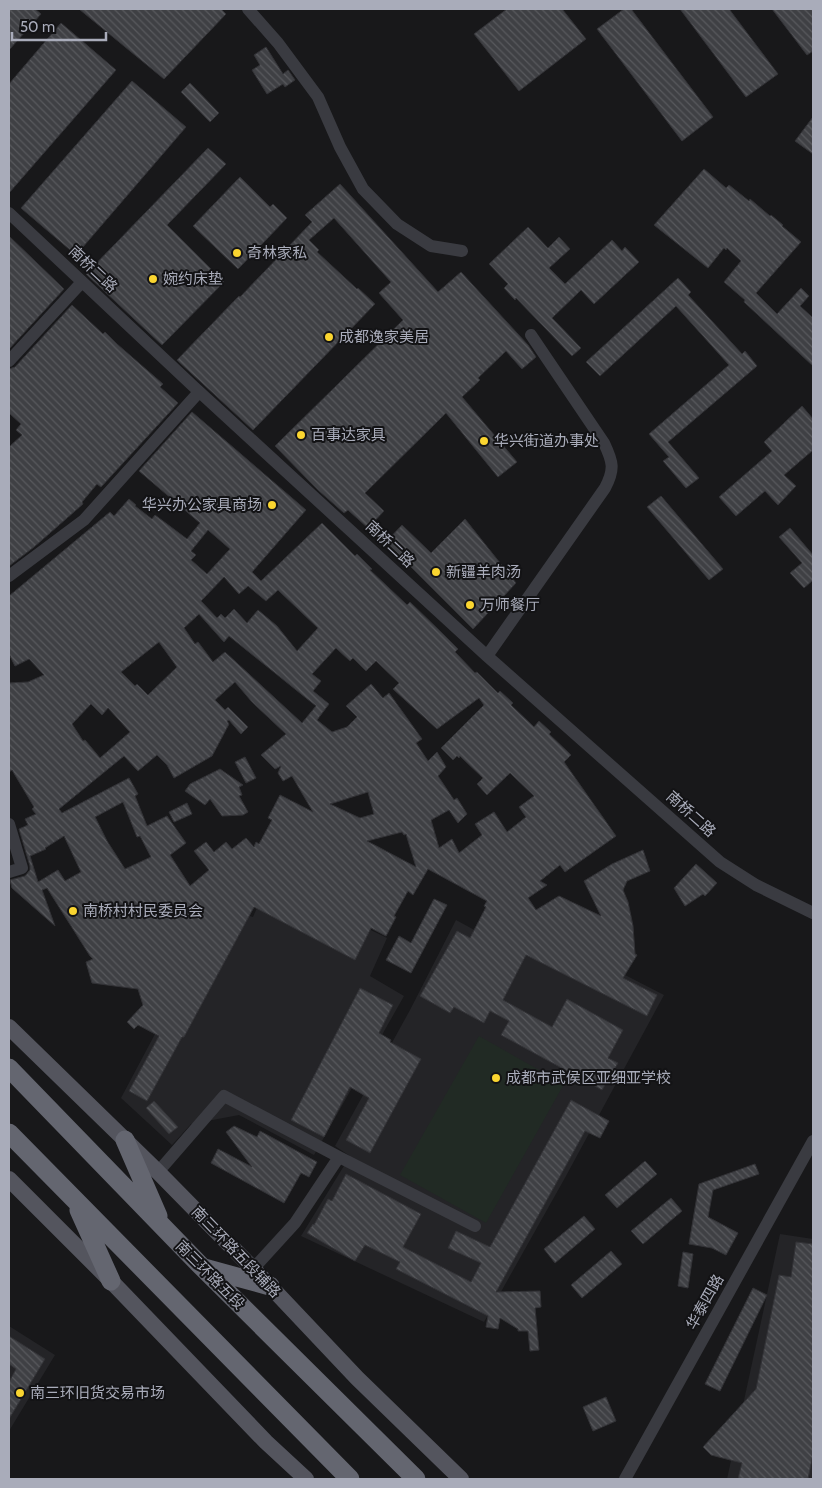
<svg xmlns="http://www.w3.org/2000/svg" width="822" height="1488" font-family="Cabin,'Noto Sans SC',sans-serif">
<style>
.built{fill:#242427}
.pitch{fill:#212a24}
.building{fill:url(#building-back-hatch);stroke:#323236;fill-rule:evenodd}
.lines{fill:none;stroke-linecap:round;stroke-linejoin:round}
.minor{stroke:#3a3b41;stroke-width:12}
.major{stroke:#54555e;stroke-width:16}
.highway{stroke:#646670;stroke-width:19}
.poi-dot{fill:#fad530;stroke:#131315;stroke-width:2}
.labels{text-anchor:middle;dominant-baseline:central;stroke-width:4;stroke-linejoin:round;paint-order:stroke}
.poi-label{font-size:15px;fill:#a9acba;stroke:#131315;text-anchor:start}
.street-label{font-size:15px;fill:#a9acba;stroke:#131315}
</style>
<defs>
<pattern id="building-back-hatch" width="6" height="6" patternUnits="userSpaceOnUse" patternTransform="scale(1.25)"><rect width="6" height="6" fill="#3f4044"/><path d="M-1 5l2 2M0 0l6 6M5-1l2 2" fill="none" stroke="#58595d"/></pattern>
</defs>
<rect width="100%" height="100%" fill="#18181a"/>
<path class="built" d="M269 880 387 938 370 976 404 996 314 1155 239 1115 191 1124 172 1145 121 1098 222 908 253 917Z
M456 920 504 946 518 920 664 995 566 1176 484 1322 301 1236 350 1156 335 1146 410 1010Z
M780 1234 813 1239V1479H727Z
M9 1326 55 1355 9 1431Z"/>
<path class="pitch" d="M479 1036 564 1084 486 1223 400 1175Z"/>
<path class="building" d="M9 9H35L41 14 9 50Z
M79 9H221L226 14 164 79Z
M507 9H562L586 39 519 91 474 34Z
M624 9H631L713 117 682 141 597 29Z
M680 9H729L778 74 746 97Z
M772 9H813V51L807 55Z
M61 23 116 70 9 193V84Z
M266 47 283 74 288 70 295 80 285 87 283 84 267 94 252 70 260 65 254 55Z
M132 81 186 127 76 255 21 208Z
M190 83 219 113 210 122 181 92Z
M813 117V154L795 141Z
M208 148 226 164 167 225 224 282 162 345 86 274Z
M704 169 726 188 729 185 749 201 750 199 770 216 771 215 783 225 782 226 801 242 756 293 777 314 801 288 809 296 800 306 813 318V366L744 302 745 300 724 282 741 261 727 248 726 250 724 248 708 268 654 225Z
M240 177 270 207 273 204 287 218 238 269 193 226Z
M340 184 438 292 461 272 528 345 536 357 522 369 506 351 478 378 480 380 462 397 517 462 498 477 446 413 365 493 384 511 368 528 348 510 344 513 318 490 275 446 403 320 379 293 391 282 334 218 309 240 319 250 317 252 357 289 358 288 375 304 253 430 177 360 239 296 240 297 312 222 305 215Z
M528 227 548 248 559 237 570 249 549 268 565 284 612 240 622 251 625 247 639 262 594 304 581 290 552 318 581 348 572 356 516 298 515 300 504 288 508 284 489 264Z
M9 236 64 289 9 349Z
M678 278 691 292 688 295 742 354 745 351 757 366 668 442 699 478 686 488 663 461 669 457 649 434 729 365 676 306 600 376 586 362Z
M72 305 103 334 105 332 117 344 163 384 160 387 178 403 101 487 97 484 82 502 83 504 34 547 9 566V447L22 435 16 430 21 424 9 413V369L15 367Z
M802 406 813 419V450L784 475 796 486 778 505 765 491 736 516 719 497 772 451 764 442Z
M192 412 306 510 252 572 261 581 322 523 355 556 357 554 372 569 370 570 407 605 410 602 443 634 458 649 455 652 475 673 477 672 498 693 500 691 513 703 511 705 534 727 539 721 551 732 549 734 571 755 564 762 616 836 565 872 560 865 540 881 547 885 528 898 536 910 559 896 601 916 584 881 612 864 643 850 650 871 627 881 623 890 628 902 633 926 635 954 637 955 623 978 657 995 647 1016 526 955 503 1000 552 1027 567 999 623 1030 608 1058 618 1063 602 1090 501 1035 509 1021 490 1011 484 1023 454 1007 450 1013 420 996 457 931 470 938 486 907 484 906 487 901 428 869 413 895 408 891 394 916 396 917 386 936 371 928 355 960 254 907 184 1037H182L147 1101 129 1091 159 1036 138 1025 134 1029 127 1022 143 1005 138 989 92 983 86 962 93 959 90 956 47 888 42 890 55 926 12 888 10 880 25 876 30 870V866L19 829 28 825 25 819 36 814 32 809 34 807 12 770 9 772V683L28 682 44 675 29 659 15 666 9 654V596L104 517 110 512 114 516 129 499 136 505 135 506 152 519 155 515 187 539 200 523 139 471ZM208 530 230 549 207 574 191 560 196 555 191 551ZM224 577 239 594 248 586 266 601 278 590 318 628 297 651 277 626 258 610 247 623 234 609 225 618 221 614 217 618 201 601ZM199 614 224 642 229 636 316 706 302 723 225 652 213 662 198 642 195 644 184 628ZM159 642 177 667 148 695 137 684 135 686 121 672ZM336 648 350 661 353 658 366 671 376 661 399 683 393 689 437 729 479 698 484 705 441 748 453 760 457 756 459 758 460 756 483 778 477 784 487 795 510 773 534 796 519 807 526 817 507 832 494 812 475 824 482 835 459 853 452 839 439 848 431 820 449 810 458 823 467 814 457 798 454 800 438 776 446 767 437 752 428 761 416 743 422 739 389 693 383 698 371 684 346 706 357 717 347 727 332 732 317 720 329 704 313 691 321 681 312 674ZM235 682 252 702 286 734 261 755 275 769 281 766 278 773 283 781 292 776 313 812 280 795 268 818 272 820 259 844 256 842 254 847 246 838 232 849 226 842 214 852 206 842 194 851 209 870 190 886 170 855 186 843 167 816 147 826 135 796 138 794 129 778 62 813 59 809 124 756 138 771 157 755 167 765 174 778 212 756 229 724 227 721 229 720 241 734 248 727 228 707 225 710 215 700ZM91 704 102 715 108 708 130 732 100 758 85 740 83 741 72 724ZM368 792 374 814 360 818 330 804ZM123 802 137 837 140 836 151 857 125 869 107 841 95 817ZM402 832 404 835 406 834 416 867 367 841ZM64 836 81 872 65 881 58 870 38 882 30 856 46 849 45 848Z
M661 496 723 569 709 580 647 507Z
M465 519 516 583 473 629 386 542 402 525 431 553Z
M790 528 813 555V580L804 588 790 573 802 563 779 537Z
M245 757 256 778 246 783 235 762Z
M220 769 243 785 239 787 242 795 239 796 248 812 243 815 222 816 210 799 205 805 185 791 190 784Z
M187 803 192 814 174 822 169 812Z
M696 864 717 883 705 896 703 894 685 906 674 888Z
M434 899 447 905 411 973 386 960 399 936 411 943Z
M360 988 393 1005 379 1033 391 1040 390 1042 421 1059 370 1153 346 1140 369 1098 350 1087 324 1137 291 1120Z
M571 1100 609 1121 600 1138 585 1131 496 1292 540 1291 541 1307 535 1308 539 1350 530 1351 528 1331H518V1329L500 1318 498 1329 486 1327 488 1316 396 1269 400 1262 365 1245 355 1261 307 1233 313 1224 314 1225 328 1199 332 1201 346 1174 421 1214 403 1247 471 1282 481 1263 448 1248 456 1231 490 1247Z
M154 1101 178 1127 169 1134 146 1108Z
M234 1126 257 1137 260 1131 317 1162 309 1177 301 1173 284 1203 211 1163 218 1149 252 1167 226 1132Z
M645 1161 657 1174 617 1208 605 1195Z
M755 1164 759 1174 713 1190 708 1217 738 1233 726 1255 712 1248 689 1244 699 1184Z
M671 1198 682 1211 643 1244 631 1231Z
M584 1216 595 1229 555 1263 544 1249Z
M796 1242 813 1244V1454L808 1479H738L742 1463 711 1455 703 1447 756 1389 779 1275 791 1277Z
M611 1251 622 1264 582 1298 571 1285Z
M683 1252 693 1254 688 1288 678 1286Z
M753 1288 767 1295 720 1391 705 1384Z
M9 1336 45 1359 9 1419V1382L16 1369 9 1364Z
M606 1397 616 1421 593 1431 583 1407Z"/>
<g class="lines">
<path class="minor" d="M248 9 278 43 318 97 340 147 363 189 397 224 431 246 462 251
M9 213 193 386 487 656 720 862 756 885 813 913
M9 361 82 282
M9 576 84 520 199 392
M487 656 605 488C615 469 613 462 604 443L531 335
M9 824 22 868 9 872
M158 1172 224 1096 339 1157
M253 1269 295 1223 339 1157 475 1226
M625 1479 813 1141"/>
<path class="major" d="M9 1027 158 1172 270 1286 357 1378 461 1479
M9 1179 111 1281 266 1442 306 1479"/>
<path class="highway" d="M9 1068 202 1267 416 1479
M9 1133 350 1479
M125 1140 158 1216
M79 1210 111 1281
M204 1268 270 1286"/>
</g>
<g class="poi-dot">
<circle cx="237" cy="253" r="5"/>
<circle cx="153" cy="279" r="5"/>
<circle cx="329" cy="337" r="5"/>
<circle cx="301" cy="435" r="5"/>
<circle cx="484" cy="441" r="5"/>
<circle cx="272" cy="505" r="5"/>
<circle cx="436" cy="572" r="5"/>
<circle cx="470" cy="605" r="5"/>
<circle cx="73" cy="911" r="5"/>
<circle cx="496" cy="1078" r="5"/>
<circle cx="20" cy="1393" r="5"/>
</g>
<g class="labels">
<g class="poi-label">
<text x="247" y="253">奇林家私</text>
<text x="163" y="279">婉约床垫</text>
<text x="339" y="337">成都逸家美居</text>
<text x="311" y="435">百事达家具</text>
<text x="494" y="441">华兴街道办事处</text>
<text x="262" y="505" text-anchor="end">华兴办公家具商场</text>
<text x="446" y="572">新疆羊肉汤</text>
<text x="480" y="605">万师餐厅</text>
<text x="83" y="911">南桥村村民委员会</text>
<text x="506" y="1078">成都市武侯区亚细亚学校</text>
<text x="30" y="1393">南三环旧货交易市场</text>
</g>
<g class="street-label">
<text transform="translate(93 269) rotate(43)">南桥二路</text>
<text transform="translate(390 544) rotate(43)">南桥二路</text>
<text transform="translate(691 814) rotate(42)">南桥二路</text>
<text transform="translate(236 1252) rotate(46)">南三环路五段辅路</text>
<text transform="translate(210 1275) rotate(45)">南三环路五段</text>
<text transform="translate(705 1302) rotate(-61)">华泰四路</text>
</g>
</g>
<rect width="822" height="1488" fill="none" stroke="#a9acba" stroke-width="20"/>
<path d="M12 32v8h94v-8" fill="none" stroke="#a9acba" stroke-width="2.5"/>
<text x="20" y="32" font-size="15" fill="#a9acba" stroke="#131315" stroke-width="4" paint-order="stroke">50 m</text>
</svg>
